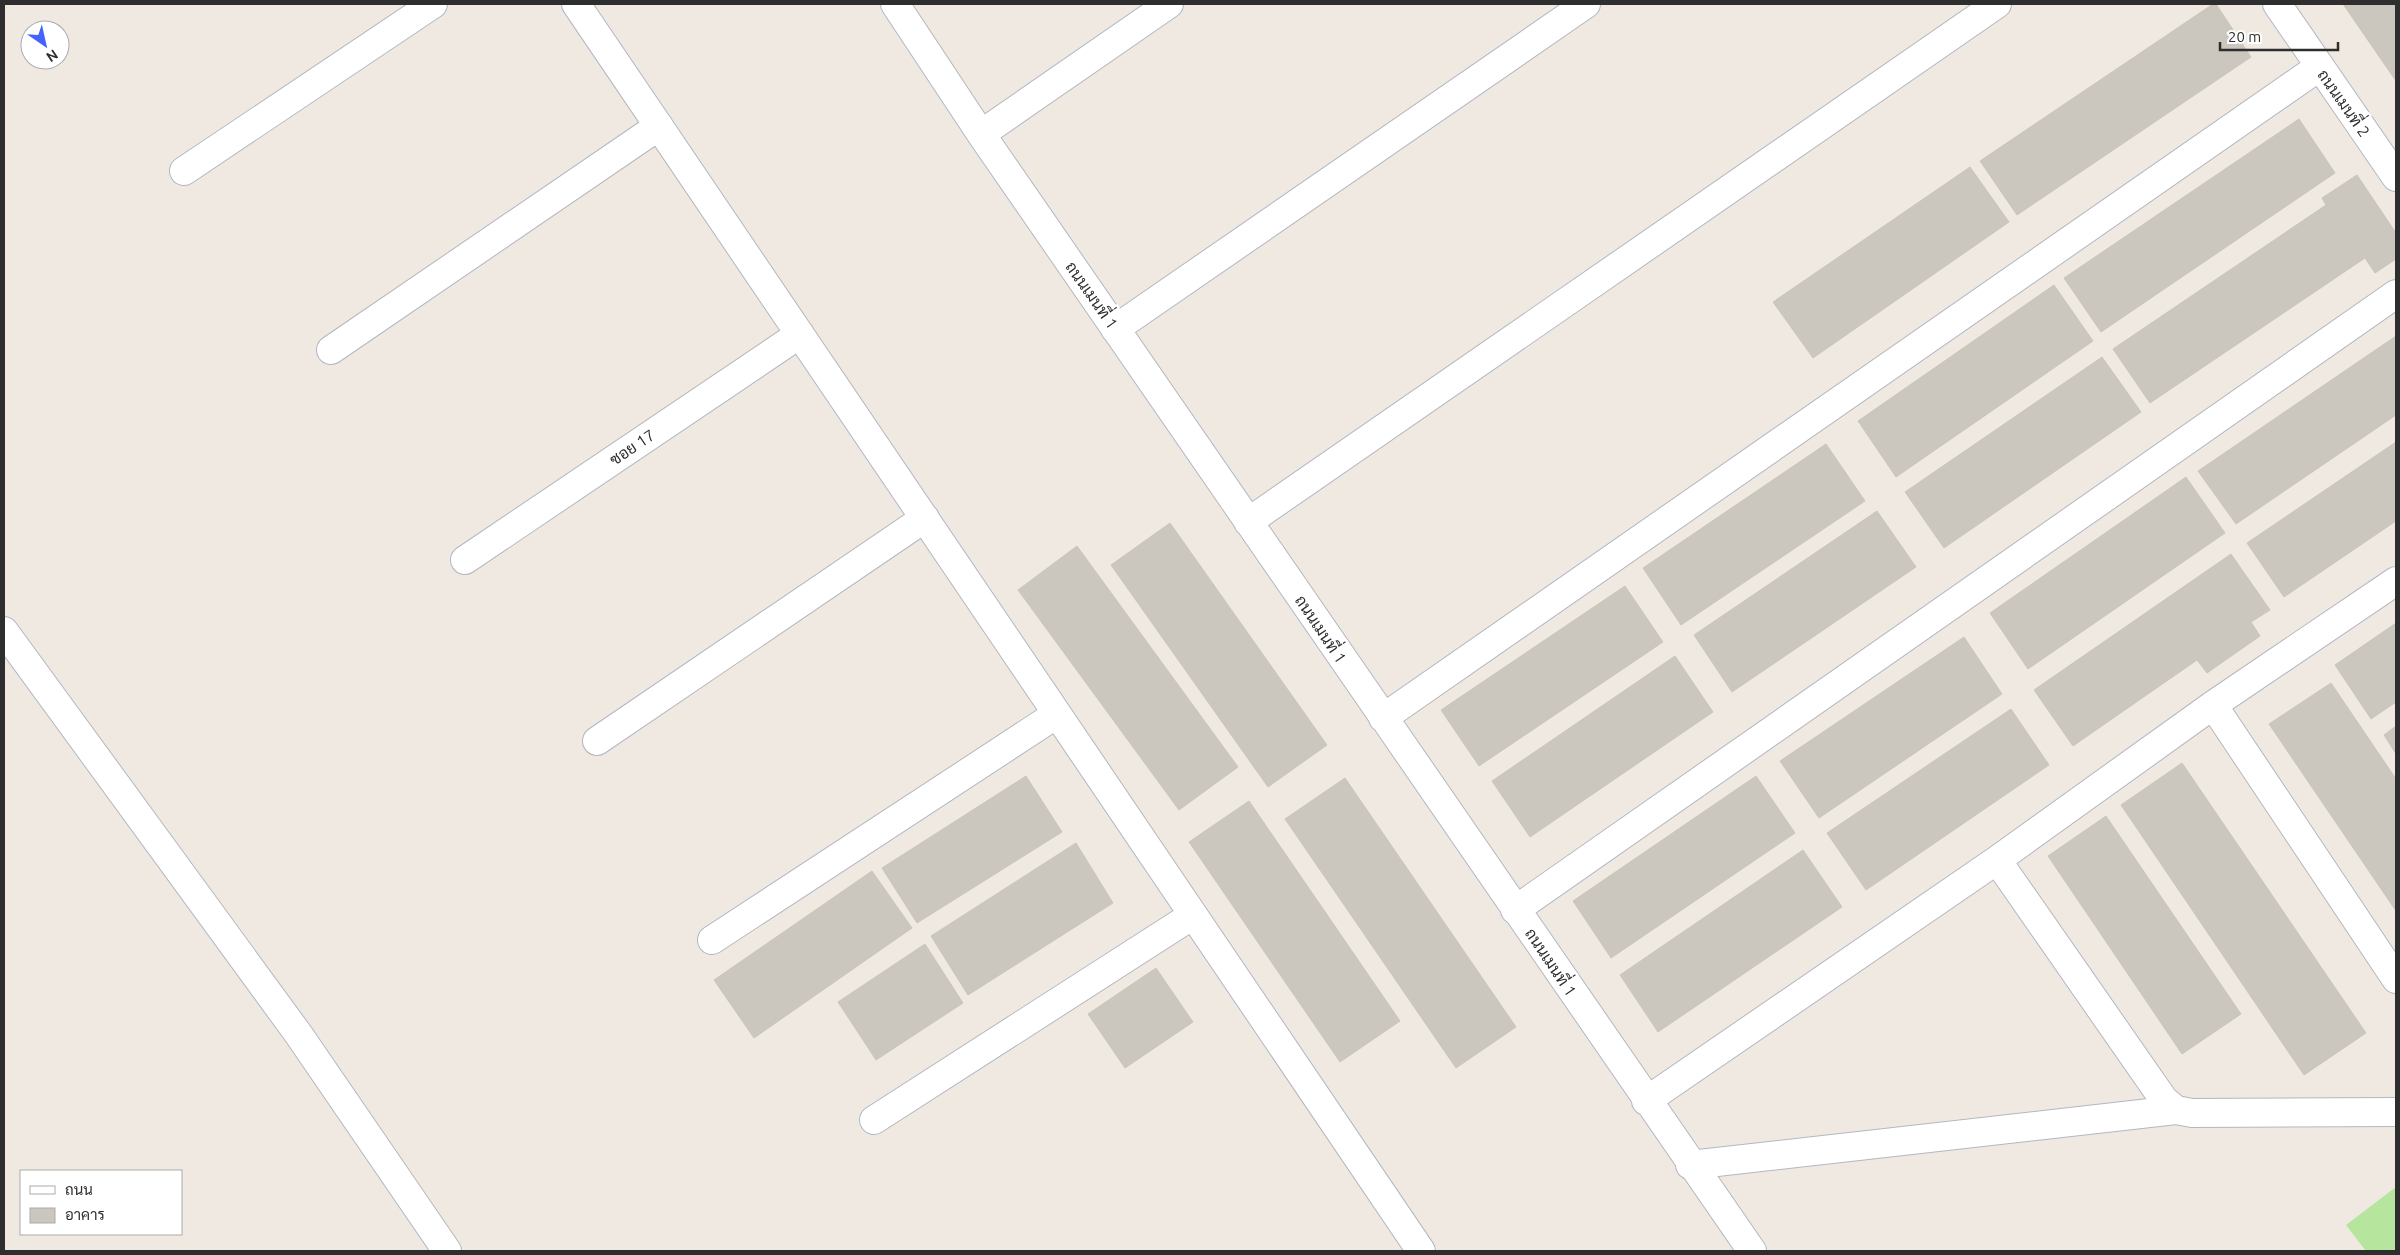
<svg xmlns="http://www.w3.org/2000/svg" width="2400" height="1255" font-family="Ubuntu,Sarabun,sans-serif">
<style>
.park{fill:#b6e59e}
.building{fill:#cbc7bf;stroke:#cbc5ba}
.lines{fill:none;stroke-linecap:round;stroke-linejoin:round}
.minor-casing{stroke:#b4b7c1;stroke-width:30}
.minor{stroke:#fff;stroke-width:28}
.labels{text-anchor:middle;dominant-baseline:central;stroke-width:5;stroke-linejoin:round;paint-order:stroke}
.street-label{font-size:16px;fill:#2e2e2e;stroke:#fff}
</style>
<rect width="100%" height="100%" fill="#efe9e1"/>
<path class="park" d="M2396 1187V1251H2366L2346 1225Z"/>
<path class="building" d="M2213 4H2216L2251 57 2017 215 1980 161Z
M2343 4H2396V81Z
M2299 119 2335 173 2101 332 2064 278Z
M1970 167 2009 222 1813 358 1773 302Z
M2357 175 2396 233V259L2375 273 2365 258 2150 403 2113 349 2326 205 2322 198Z
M2054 285 2093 341 1896 477 1858 421Z
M2396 336V415L2236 524 2198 471Z
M2102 357 2141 412 1944 548 1905 492Z
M2396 442V521L2284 597 2247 543Z
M1826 444 1865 501 1681 625 1643 568Z
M2186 477 2225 533 2028 669 1990 613Z
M1877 511 1916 567 1732 692 1694 635Z
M1170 523 1327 745 1268 787 1111 565Z
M1077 546 1238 767 1179 810 1018 590Z
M2231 554 2270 610 2251 622 2260 636 2207 673 2197 660 2073 746 2034 690Z
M1625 586 1663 642 1479 766 1441 710Z
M2396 623V702L2371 719 2335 665Z
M1964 637 2002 694 1819 818 1780 761Z
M1675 656 1713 712 1530 837 1492 781Z
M2331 683 2396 779V911L2269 724Z
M2011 709 2049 765 1866 890 1827 833Z
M2396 726V754L2384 735Z
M2182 763 2366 1033 2304 1075 2121 805Z
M1026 776 1062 832 917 923 882 868Z
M1756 776 1795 833 1611 958 1573 901Z
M1345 778 1516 1027 1456 1068 1285 819Z
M1249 801 1400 1021 1340 1062 1189 842Z
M2106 816 2241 1014 2182 1054 2048 856Z
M1076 843 1113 903 968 995 931 936Z
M1803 850 1842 907 1658 1032 1620 975Z
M872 871 912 928 754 1038 714 980Z
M925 944 963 1003 876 1060 838 1002Z
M1156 968 1193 1022 1125 1068 1088 1014Z"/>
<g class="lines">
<g class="minor-casing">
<path id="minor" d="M576 4 1421 1251
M895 4 981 134 1752 1251
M2277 4 2396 177
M981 134 1169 4
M184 171 433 4
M1115 329 1586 4
M331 350 659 126
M1248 522 1997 4
M465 560 800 334
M4 631 299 1035 447 1251
M2213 705 2396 979
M1383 718 2319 67
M597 741 925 518
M1997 860 2164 1100 2176 1110 2192 1113 2396 1112
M1515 910 2396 294
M712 940 1057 714
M1646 1101 1997 860 2213 705 2396 581
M874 1120 1193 915
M1690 1165 2176 1110"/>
</g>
<use href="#minor" class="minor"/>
</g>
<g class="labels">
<g class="street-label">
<text transform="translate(2344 103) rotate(55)">ถนนเมนที่ 2</text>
<text transform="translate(1092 295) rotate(55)">ถนนเมนที่ 1</text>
<text transform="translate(632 447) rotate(-34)">ซอย 17</text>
<text transform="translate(1321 629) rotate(56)">ถนนเมนที่ 1</text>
<text transform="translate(1551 962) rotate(56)">ถนนเมนที่ 1</text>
</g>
</g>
<rect width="2400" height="1255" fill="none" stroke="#2e2e2e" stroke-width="10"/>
<rect x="20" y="1170" width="162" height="65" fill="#ffffff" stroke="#ababab"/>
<rect x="30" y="1186" width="25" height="8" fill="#ffffff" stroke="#ababab"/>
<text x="65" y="1195" font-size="15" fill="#2e2e2e">ถนน</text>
<rect x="30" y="1208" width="25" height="15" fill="#cbc7bf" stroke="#ababab"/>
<text x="65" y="1220" font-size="15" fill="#2e2e2e">อาคาร</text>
<g transform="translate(45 45) rotate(146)"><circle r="24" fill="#ffffff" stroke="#ababab"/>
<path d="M0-4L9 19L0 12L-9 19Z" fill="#4264fb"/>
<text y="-8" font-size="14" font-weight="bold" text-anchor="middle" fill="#2e2e2e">N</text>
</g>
<path d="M2220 42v8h118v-8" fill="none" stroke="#2e2e2e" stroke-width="2.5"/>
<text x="2228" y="42" font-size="15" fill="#2e2e2e" stroke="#ffffff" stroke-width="4" paint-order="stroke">20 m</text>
</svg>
